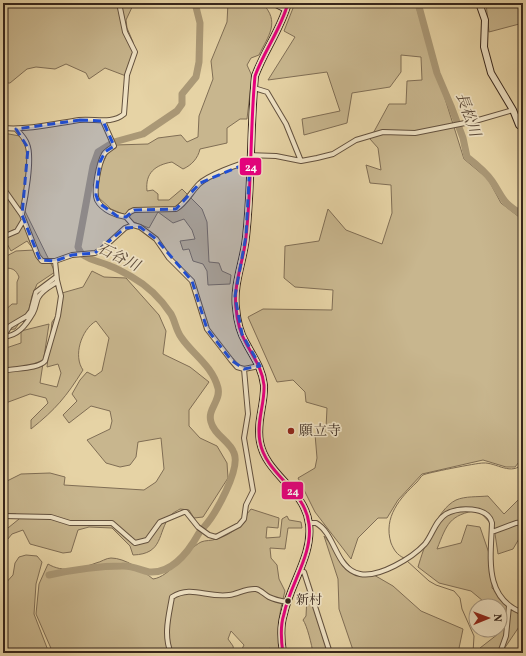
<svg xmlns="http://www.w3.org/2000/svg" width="526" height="656" font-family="Vollkorn,'Noto Serif JP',serif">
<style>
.green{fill:#c8b68e;stroke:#806e55}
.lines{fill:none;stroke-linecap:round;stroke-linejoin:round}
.stream{stroke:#7c6a52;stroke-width:1}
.river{stroke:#aa9876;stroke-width:7}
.street-casing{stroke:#63513e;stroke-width:6}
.secondary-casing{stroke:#37261c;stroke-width:8}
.street{stroke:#efe2c4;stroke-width:4}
.secondary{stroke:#efe2c4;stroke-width:6}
.bus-1-casing{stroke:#efe2c4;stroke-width:6}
.bus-1{stroke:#e5007d;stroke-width:3}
.marked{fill:#1d4ed8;fill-opacity:0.2;stroke:#1d4ed8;stroke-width:3;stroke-dasharray:8 5;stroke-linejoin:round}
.poi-dot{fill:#8f2418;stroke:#efe2c4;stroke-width:1.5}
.bus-dot{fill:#37261c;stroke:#efe2c4;stroke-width:1.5}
.labels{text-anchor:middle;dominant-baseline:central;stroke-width:3.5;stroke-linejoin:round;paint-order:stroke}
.bus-label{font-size:13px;fill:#37261c;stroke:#efe2c4;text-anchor:start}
.poi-label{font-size:14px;fill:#37261c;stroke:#efe2c4;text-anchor:start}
.water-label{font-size:15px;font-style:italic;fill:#5a4837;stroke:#efe2c4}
.line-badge{stroke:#efe2c4;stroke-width:1.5}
.badge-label{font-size:11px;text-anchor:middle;font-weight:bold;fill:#fff}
</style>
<rect width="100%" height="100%" fill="#e6d3a5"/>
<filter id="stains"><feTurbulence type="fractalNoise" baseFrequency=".005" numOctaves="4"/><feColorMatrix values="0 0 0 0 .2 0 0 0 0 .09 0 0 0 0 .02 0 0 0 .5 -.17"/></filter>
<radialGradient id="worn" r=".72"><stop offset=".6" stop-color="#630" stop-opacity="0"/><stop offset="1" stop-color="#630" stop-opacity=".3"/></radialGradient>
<path class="green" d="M3 3H134L126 20 127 28 133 42V51L126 76 105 68 89 79 86 73 66 64 55 69 36 67 27 69 10 83H3Z
M228 3H262C281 22 268 36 259 55L251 58 247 65 252 76 247 119H240L227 128V143L200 149C198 158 192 165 183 169L172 162C155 165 145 173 147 191L153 190 158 194V200H169L182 189 202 209 207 222 209 262 219 263 222 271 231 275 230 284 208 285 207 271 203 264 193 261 189 249 183 250 180 241 195 239 192 230 184 219 173 223 158 212 149 228 131 221 128 216 111 209 98 197 97 190 101 167 109 150 115 145 148 144 158 138 181 135 187 142 198 137 199 116 213 79 211 61 227 22Z
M295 3H415L464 159 488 179 501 203 523 220V457L515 467H506L483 460 422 474 398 500 387 518H378L358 538 351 559 315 512 298 478 315 468 317 458 315 434 326 428 327 408 306 402 305 392 293 380 277 382 248 317 263 309 332 310 333 290 295 287 284 278 285 246 319 241 328 209 346 230 382 244 392 213 391 185 370 183 366 165 381 170 378 148 370 139 389 104H406L407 81 422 80 421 57 401 55V72L390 87 352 93 347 123 304 135 302 119 340 111 327 72 268 80 295 37 284 31Z
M486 3H523V23L489 32Z
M3 133 20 136 26 146 29 158 22 205 55 272 37 284 32 296 29 309 15 329 3 330V312L12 304H17V282L19 277C16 270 13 268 5 268L3 265V258L16 251 34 250 27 241 11 251 5 240H3V155L5 152 3 151Z
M92 271 104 277 126 278 159 315 166 331 163 354 190 367 209 382 189 410V426L200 438 217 446 227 463 228 478 203 517 194 518 189 510 180 509C177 511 172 513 170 516 157 533 164 554 133 555L130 546 112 528 89 527 78 530 71 552 63 553 30 544 23 530 12 534 3 545V532L19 519 16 514 3 513V483L21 474 50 473 65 477 64 485 144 490 156 482 164 469 161 438 138 442 136 457 130 465 120 467 106 463 87 440 110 429 112 421 110 411 91 406 69 423 63 415 77 401 72 394 80 380 87 372 95 376 102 371 109 338 96 321C81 330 73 356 83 370 66 397 56 409 31 429V420L48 403 46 398 30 394 3 404V349L21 343V331L49 324 40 383 57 387 61 373 58 364 47 367 52 322 57 315 62 293 83 287Z
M523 495V532L513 549 498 554 494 527 478 510C449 515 447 524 437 549L461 543 467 525 480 527 493 565 492 588 515 611 523 616V621L504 649 505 653H483L480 648 498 634 497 630H500V606H489L471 591 439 583 418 567C424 547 436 510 456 500 465 496 478 497 488 496L504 514Z
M251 509 279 518 278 528 267 527 266 538 280 537 282 519 287 516 289 520 301 522 302 528H288L285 549 270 548 271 558 277 565 279 579 285 591C279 614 276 630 281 653H275L270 648 262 653H240L244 645 231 631 228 639 233 646 234 653H53L36 614 39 584 48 564C63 573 80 569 96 563 101 562 106 558 111 558 125 558 142 570 153 579 170 577 187 549 201 542 205 540 212 541 216 539 228 536 236 529 245 522L247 514Z
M324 536 354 571 374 575 393 586 421 611 463 629 458 653H354L339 609 338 579Z
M26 555 37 556 42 562 36 584 34 614 49 653H3V586L13 575 15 563 19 557Z
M310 594 330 653H313C312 646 307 625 303 620L306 616 307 596Z"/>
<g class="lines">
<path class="stream" d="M404 558C397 555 394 550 391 543 383 517 400 498 417 482 419 480 421 476 423 475 426 473 477 463 483 463 496 462 512 477 523 463
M406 560 429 581 436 585 454 591 460 598 462 609 474 636 473 653"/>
<path class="river" d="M195 3 200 23 199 62 196 77 182 94V104L177 111 143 134 114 142 98 152 93 166 78 247C79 250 81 254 85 256 92 261 102 262 110 266 118 269 125 273 132 277 148 286 161 299 171 314 175 321 176 330 181 337 192 354 212 365 218 388 221 401 207 409 211 422 214 435 230 441 234 453 241 469 215 515 204 527
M418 3 437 73 451 106 463 138 467 157C476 164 485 171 492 181 504 199 502 203 523 215
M49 575C72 570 99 566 122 566 131 565 140 570 149 572 173 574 189 551 199 533"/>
<g class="street-casing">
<path id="street" d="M254 88 267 92 286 124 301 161
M103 121 114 146C110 149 106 151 104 154 99 163 93 191 97 200 102 210 117 216 126 217L133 225
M3 128C29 130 53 124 79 120 94 118 111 125 124 114L127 75 135 52 125 32 119 3
M16 129C20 133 25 138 27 144 33 157 25 200 22 214
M250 155 276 156 301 161 317 158 333 154 356 140 383 132 415 133 475 121 513 110
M3 188 22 215 38 256 42 261H55L72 255 95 253 102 249 125 228 133 225 140 227 156 239 169 258 192 281 207 329 231 360 237 367 244 369 259 366
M126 217 130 212 134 210 176 209C186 203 191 192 199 184 207 176 239 163 250 162
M3 237 17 231 23 221
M3 337 10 326 27 316 31 311 36 292 56 277
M3 337C18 336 26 325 33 313 36 308 36 302 38 298 42 290 51 286 57 282
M3 371C15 368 38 369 45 361L58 316 61 296 57 280 55 261
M3 516 51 517 70 523H112L135 543 147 540 160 522 184 512H186L198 527 209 535 216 537 239 525 244 519 246 505 253 491 244 438 248 414 244 369
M309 523H316C336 534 335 569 360 574 379 578 412 558 425 544 433 534 435 521 446 514 458 507 488 506 492 523 491 557 483 598 523 613
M492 532 516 523 523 522
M299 571 304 572 330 653
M171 653C163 635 169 615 172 597 192 585 206 598 229 595 238 594 246 588 256 589 261 590 265 595 269 597 275 600 281 601 287 602
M500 653 506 636 509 606"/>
</g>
<g class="secondary-casing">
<path id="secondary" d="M274 3 286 9
M479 3 485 20 484 47 491 73 513 110 519 125 523 128
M283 653C281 640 280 626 284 614 290 584 313 555 309 524 305 489 266 475 260 442 256 422 265 404 264 385 262 368 254 358 246 343 240 333 237 320 236 308 233 284 244 260 246 237 252 183 250 129 255 76 264 51 281 29 288 3"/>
</g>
<use href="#street" class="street"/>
<use href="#secondary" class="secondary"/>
<g class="bus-1-casing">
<path id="bus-1" d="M283 653C281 640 280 626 284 614 290 584 313 555 309 524 305 489 266 475 260 442 256 422 265 404 264 385 262 368 254 358 246 343 240 333 237 320 236 308 233 284 244 260 246 237 252 183 250 129 255 76 264 51 281 29 288 3"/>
</g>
<use href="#bus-1" class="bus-1"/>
</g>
<path class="marked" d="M80 120 103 121 114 146 105 152 100 162 96 195 99 203 117 216 126 217 134 210 176 209 200 183 250 162 246 236 235 296 242 334 260 366 244 369 231 360 207 329 192 281 156 239 140 227 125 228 95 253 72 255 55 261 40 260 22 215 28 148 16 129Z"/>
<circle class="poi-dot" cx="291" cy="431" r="4"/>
<circle class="bus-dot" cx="288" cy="601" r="3.5"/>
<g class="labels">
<g class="bus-label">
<text x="296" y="601">新村</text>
</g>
<g class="poi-label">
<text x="299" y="431">願立寺</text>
</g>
<g class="water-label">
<text transform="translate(467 115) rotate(71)">長松川</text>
<text transform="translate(118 258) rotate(26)">石谷川</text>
</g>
</g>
<g class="line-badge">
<rect x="239" y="157" width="23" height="19" rx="4" fill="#e5007d"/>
<rect x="281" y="481" width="23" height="19" rx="4" fill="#e5007d"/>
</g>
<g class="badge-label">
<text x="251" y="171">24</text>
<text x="293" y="495">24</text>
</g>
<rect width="526" height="656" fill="none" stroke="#e6d3a5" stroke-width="16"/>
<rect x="4" y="4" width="518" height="648" fill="none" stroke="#37261c" stroke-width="2"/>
<rect x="8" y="8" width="510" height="640" fill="none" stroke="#37261c"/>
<g transform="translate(488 618) rotate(89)"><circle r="19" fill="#efe2c4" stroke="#a59781"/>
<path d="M0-3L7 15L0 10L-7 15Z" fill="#8f2418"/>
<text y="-6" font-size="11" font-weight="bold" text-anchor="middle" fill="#37261c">N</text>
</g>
<rect width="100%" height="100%" filter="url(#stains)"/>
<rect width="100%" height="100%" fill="url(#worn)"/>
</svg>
